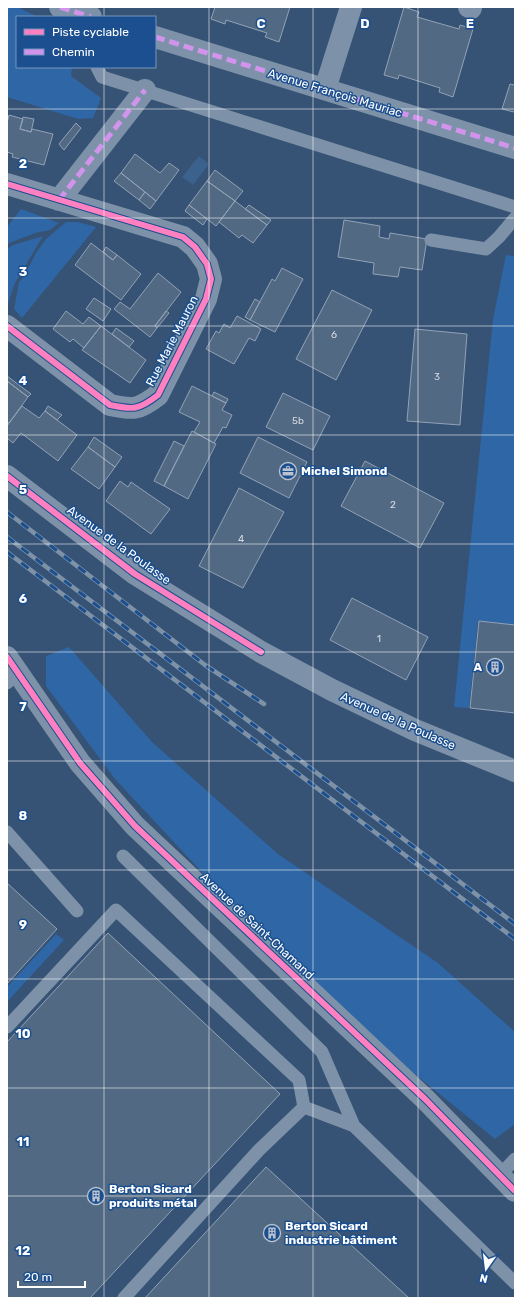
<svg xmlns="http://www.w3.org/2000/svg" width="522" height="1305" font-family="Rubik,sans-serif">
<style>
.green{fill:#2f66a5}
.water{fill:#3b618d}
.building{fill:#526984;stroke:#92a2b6}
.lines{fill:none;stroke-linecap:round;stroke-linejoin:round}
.service{stroke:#7d92a8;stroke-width:13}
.minor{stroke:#7d92a8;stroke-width:22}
.tertiary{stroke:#7d92a8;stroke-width:22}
.rail-casing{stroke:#7e92a7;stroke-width:4.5}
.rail{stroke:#1b4f8f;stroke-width:3;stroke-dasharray:9;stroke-linecap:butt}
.quiet{stroke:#d193ec;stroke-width:5;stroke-dasharray:10 5;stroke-linecap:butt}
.cycleway-casing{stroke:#1b4f8f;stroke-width:8}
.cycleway{stroke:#ff80c0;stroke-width:6}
.grid{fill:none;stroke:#fff;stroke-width:1;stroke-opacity:0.55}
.labels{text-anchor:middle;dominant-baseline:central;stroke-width:3;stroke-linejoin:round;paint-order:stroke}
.number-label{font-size:10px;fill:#d4dae0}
.street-label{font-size:12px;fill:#fff;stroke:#1b4f8f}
.poi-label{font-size:12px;font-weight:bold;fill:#fff;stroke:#1b4f8f;text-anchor:start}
.grid-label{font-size:13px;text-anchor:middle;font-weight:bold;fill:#fff;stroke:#1b4f8f;stroke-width:3;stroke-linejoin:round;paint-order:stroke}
</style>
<rect width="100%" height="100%" fill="#365274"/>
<path class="green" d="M7 7H17L38 17H17V67H72L71 76 101 98 93 118 78 119 7 97Z
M21 209 59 223 50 230 35 233 7 244V227Z
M66 222H78L96 227 22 318 14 309 19 282 23 278 36 253 46 239Z
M43 236 15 283 8 303 7 302V249L13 245Z
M506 255 515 256V625L478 621 469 708 454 707 493 319Z
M69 647 152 742 278 854 438 963 515 1032V1124L495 1139 389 1053 213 884 115 779 46 686V656Z
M56 934 64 940 7 1002V987Z"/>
<path class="water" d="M199 156 209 164 193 185 182 177Z"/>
<path class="building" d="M215 7H290L279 42 265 37 267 33 226 20 225 24 211 19Z
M404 7 419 12 417 17 459 29 460 25 473 29 453 97 439 92 440 88 399 75 398 79 384 75Z
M515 83V110L514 112 502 109 510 84 514 85Z
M9 115 23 119 20 129 31 132 32 129 53 134 44 165 12 157 13 154 7 152V123Z
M23 117 34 119 31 132 20 129Z
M76 123 81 128 64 150 59 144Z
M135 154 160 173 169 163 179 170 156 201 121 173Z
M215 170 243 191 235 201 207 181Z
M121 173 145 192 139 200 114 181Z
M207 181 235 201 216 226 189 205Z
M145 192 156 201 150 209 139 200Z
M235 201 267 225 253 243 242 235 239 238 219 222Z
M189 205 207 219 203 225 185 211Z
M249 205 271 220 267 225 245 209Z
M344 220 380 226 379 237 389 239 390 233 427 239 422 270 400 267 398 277 373 274 374 263 338 257Z
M91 243 113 260 117 255 141 274 121 300 75 265Z
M106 247 117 255 113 260 103 252Z
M282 268 303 279 275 332 250 320 272 279 275 281Z
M158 273 181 292 155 326 157 328 150 337 114 309 120 302 130 309Z
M332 290 372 310 336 380 296 359Z
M94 298 111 309 103 321 86 309Z
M255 299 260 302 250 320 245 317Z
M66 311 83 324 89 317 101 326 84 348 73 339 70 342 53 329Z
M166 311 169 313 157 328 155 326Z
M237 316 261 329 255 341 249 338 234 364 206 349 216 331 219 333 224 324 230 328Z
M101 326 146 360 130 383 82 350Z
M116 328 134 341 129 347 112 334Z
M415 329 467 334 460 425 407 421Z
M7 376 31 394 28 397 7 381Z
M7 381 28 397 9 423 7 422Z
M192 386 226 403 222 410 232 415 226 428 223 427 214 443 194 432 200 422 179 412Z
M214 392 228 399 226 403 212 396Z
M283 393 330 416 313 450 266 427Z
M22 406 39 418 45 411 77 435 58 461 21 433 13 443 7 438V426Z
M48 406 62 415 57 420 45 411Z
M192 431 216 444 188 499 164 486Z
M94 437 122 457 115 467 88 447Z
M258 437 307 462 289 498 240 473Z
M174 441 184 446 164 486 154 481Z
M88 447 115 467 99 489 71 469Z
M365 461 444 503 420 548 341 506Z
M120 481 128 487 131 482 170 509 151 534 106 501Z
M239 488 284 512 243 588 199 566Z
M352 598 428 637 406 680 330 640Z
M479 621 515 625V713L470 708Z
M7 883 57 929 7 984Z
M108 933 280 1094 90 1298H7V1042Z
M266 1167 409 1298H145Z"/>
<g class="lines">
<path class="service" d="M97 67 102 77 515 207
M431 240 486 249 499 237 515 218
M7 683 18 672
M7 832 77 911
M123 856 322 1052 354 1126
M7 1027 116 910 299 1080 304 1107 259 1150 124 1298
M304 1107 354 1126 515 1283
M500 1175 515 1159"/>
<path class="minor" d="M60 7 91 17
M469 7 471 8
M155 37 515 148
M325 89 351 7
M7 184 183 237 195 247 207 264 211 279 206 299 158 395C139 410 133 410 110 405L7 326
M59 200 145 90
M7 657 80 763 135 826 425 1099 515 1191"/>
<path class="tertiary" d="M7 476 135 574 261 652 332 690 415 730 515 771"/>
<g class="rail-casing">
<path id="rail" d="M7 512 205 665 264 704
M7 537 515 924
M7 552 515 939"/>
</g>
<use href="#rail" class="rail"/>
<path class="quiet" d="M60 7 91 17
M155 37 515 148
M59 200 145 90"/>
<g class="cycleway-casing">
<path id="cycleway" d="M7 184 183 237 195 247 207 264 211 279 206 299 158 395C139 410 133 410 110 405L7 326
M7 476 135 574 261 652
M7 657 80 763 135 826 425 1099 515 1191"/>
</g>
<use href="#cycleway" class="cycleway"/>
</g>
<path class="grid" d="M104 7V17M209 7V1298M313 7V1298M418 7V1298M104 67V1298M7 109H515M7 218H515M7 326H515M7 435H515M7 544H515M7 652H515M7 761H515M7 870H515M7 979H515M7 1088H515M7 1196H515"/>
<defs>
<g id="office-ring" transform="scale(0.9)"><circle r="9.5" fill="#1b4f8f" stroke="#b9c2ce" stroke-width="1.5"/><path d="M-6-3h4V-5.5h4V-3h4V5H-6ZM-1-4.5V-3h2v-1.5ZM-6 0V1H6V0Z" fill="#b9c2ce"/></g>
<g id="building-ring" transform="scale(0.9)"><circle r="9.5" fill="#1b4f8f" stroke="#b9c2ce" stroke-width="1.5"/><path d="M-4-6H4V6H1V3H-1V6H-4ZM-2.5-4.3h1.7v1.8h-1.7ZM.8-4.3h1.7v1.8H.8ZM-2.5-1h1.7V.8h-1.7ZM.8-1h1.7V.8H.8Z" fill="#b9c2ce"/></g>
</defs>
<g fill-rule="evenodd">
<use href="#office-ring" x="288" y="471"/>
<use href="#building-ring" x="495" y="667"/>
<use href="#building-ring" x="96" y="1196"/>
<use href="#building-ring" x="272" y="1233"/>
</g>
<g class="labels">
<g class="number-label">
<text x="334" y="335">6</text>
<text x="437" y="377">3</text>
<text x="298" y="421">5b</text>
<text x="393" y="505">2</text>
<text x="241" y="539">4</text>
<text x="379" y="639">1</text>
</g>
<g class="street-label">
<text transform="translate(335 93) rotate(17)">Avenue François Mauriac</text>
<text transform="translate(172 341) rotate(-63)">Rue Marie Mauron</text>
<text transform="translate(119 545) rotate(36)">Avenue de la Poulasse</text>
<text transform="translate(398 721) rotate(24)">Avenue de la Poulasse</text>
<text transform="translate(257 926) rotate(43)">Avenue de Saint-Chamand</text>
</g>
<g class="poi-label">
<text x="301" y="471">Michel Simond</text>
<text x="482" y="667" text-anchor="end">A</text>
<text x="109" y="1189">Berton Sicard<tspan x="109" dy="14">produits métal</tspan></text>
<text x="285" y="1226">Berton Sicard<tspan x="285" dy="14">industrie bâtiment</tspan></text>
</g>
</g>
<g class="grid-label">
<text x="261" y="28">C</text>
<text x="365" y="28">D</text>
<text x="470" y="28">E</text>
<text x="23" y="168">2</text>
<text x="23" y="276">3</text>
<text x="23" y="385">4</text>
<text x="23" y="494">5</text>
<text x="23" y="603">6</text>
<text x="23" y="711">7</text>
<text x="23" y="820">8</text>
<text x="23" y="929">9</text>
<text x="23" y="1038">10</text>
<text x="23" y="1146">11</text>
<text x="23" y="1255">12</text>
</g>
<rect width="522" height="1305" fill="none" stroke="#ffffff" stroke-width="16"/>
<rect x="16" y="16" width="140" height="52" fill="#1b4f8f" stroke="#7695bc"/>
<rect x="24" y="29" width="20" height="6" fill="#ff80c0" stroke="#7695bc"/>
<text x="52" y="36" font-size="12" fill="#ffffff">Piste cyclable</text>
<rect x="24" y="49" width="20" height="6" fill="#d193ec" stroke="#7695bc"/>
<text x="52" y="56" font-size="12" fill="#ffffff">Chemin</text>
<g transform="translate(486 1269) rotate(194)" stroke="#1b4f8f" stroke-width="3" paint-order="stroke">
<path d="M0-3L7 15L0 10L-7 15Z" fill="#ffffff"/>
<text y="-6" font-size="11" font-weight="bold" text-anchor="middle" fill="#ffffff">N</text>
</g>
<path d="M18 1281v6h67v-6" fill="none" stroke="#ffffff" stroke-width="2"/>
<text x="24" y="1281" font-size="12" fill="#ffffff" stroke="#1b4f8f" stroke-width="3" paint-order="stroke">20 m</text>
</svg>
